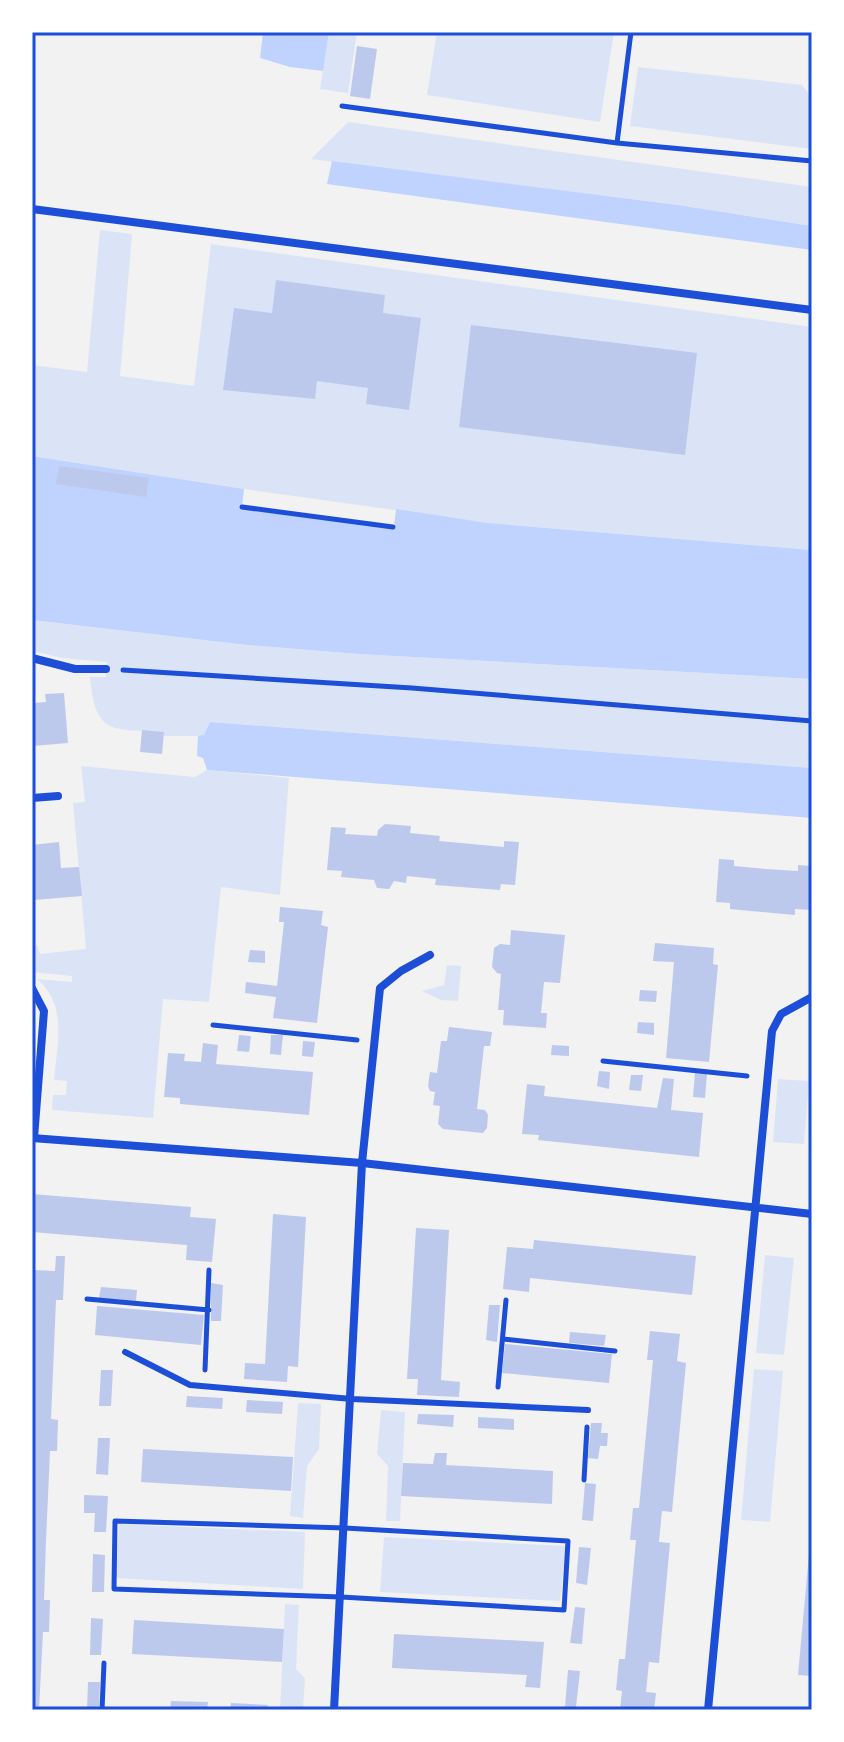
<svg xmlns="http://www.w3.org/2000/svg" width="844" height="1742" font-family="'DM Sans',sans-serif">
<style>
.green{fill:#dbe4f7}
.water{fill:#bfd3fe}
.building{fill:#bdc9ec}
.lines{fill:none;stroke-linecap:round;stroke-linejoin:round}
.path{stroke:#1d4ed8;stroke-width:5}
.service{stroke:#1d4ed8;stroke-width:6}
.minor{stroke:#1d4ed8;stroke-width:8}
.neatline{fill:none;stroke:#1d4ed8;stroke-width:3}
</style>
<rect width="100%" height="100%" fill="#f2f2f2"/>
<path class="green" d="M329 32H357L348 93 320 89Z
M437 32H614L600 122 427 95Z
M638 67 802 85C818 101 812 127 811 149L630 126Z
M348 122 812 187V226L678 205 311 159Z
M100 230 132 234 120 376 194 386 211 244 812 327V550L488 523 244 489 32 456V365L87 372Z
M32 620 247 645 358 654 812 679V768L210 722 204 736H164V732C112 729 95 736 90 677H106L107 662 62 658 32 651Z
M81 766 195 777 207 770 289 778 280 895 221 887 209 1002 163 999 153 1118 52 1110 53 1095H66L67 1081 54 1080C57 1044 68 1005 37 979L72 982V976L32 972V946L37 945 40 954 86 949 73 803 85 802Z
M447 965 461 966 458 1001 441 1000 422 991 444 985Z
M778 1079 809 1081 804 1144 773 1142Z
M765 1255 794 1258 784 1355 756 1353Z
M754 1369 783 1371 770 1522 741 1520Z
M298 1403 321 1404 319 1449 307 1466 303 1518 290 1516Z
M381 1410 405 1412 400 1521H386L388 1466 377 1454Z
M119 1524 305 1532 303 1589 116 1578Z
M384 1537 566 1546 560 1601 380 1592Z
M285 1604 299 1605 296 1669 305 1678 303 1710H280Z"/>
<path class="water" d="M263 32H329L323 71 290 67 260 58Z
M332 161 678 205 812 226V250L327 184Z
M32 456 244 489 242 507 394 527 396 509 488 523 812 550V679L358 654 247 645 32 620Z
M210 722 812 768V818L207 770 203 758 197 756 198 736 204 735Z"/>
<path class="building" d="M357 46 377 49 370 99 350 96Z
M276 280 385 295 383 313 421 318 409 410 366 404 368 388 317 381 315 399 223 390 234 308 272 313Z
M471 325 697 353 685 455 459 427Z
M59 466 149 478 146 497 56 484Z
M64 693 68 743 32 746 34 703 46 702 45 694Z
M142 730 164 732 162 754 140 752Z
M385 824 411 826 410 833 440 836 439 841 504 847V841L519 842 515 885 501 884 500 890 435 885 436 879 407 876 406 883 394 881 389 889 377 888 374 880 341 877 342 871 327 870 331 827 346 828 345 834 377 836 378 830Z
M59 842 61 868 79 867 82 896 34 900 32 845Z
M719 859 734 860V866L766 869 798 871V865L812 866V910L795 909V915L730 909V903L716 902Z
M280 907 323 911 321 925 328 927 317 1023 273 1018 276 997 245 993 246 982 277 986 284 922H279Z
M511 930 565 935 560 983 544 982 541 1013H547L546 1028 503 1025 504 1010H498L501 974 497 973 492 967 494 948 500 944 510 945Z
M655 943 714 948 713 964 718 965 709 1062 666 1058 674 962 653 961Z
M250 950 265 951V963L248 962Z
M640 990 657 991 656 1002 639 1001Z
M638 1022 654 1023V1035L637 1033Z
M449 1027 492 1032 490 1046H484L477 1109 485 1110 488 1115 487 1128 483 1133 443 1129 438 1124 440 1106 433 1105 435 1092 430 1091 428 1086 430 1072 437 1073 441 1041H447Z
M239 1035 251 1036 249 1052 237 1051Z
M271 1035H283L281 1055 270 1054Z
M303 1041 315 1042 313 1057 302 1056Z
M203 1043 218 1045 216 1064 313 1072 309 1115 180 1104V1098L164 1097 168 1053 185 1054 184 1061 201 1062Z
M552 1045 569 1046V1056L551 1055Z
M599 1071 610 1072 609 1089 597 1086Z
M695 1072 707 1074 705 1098 693 1097Z
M631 1075H643L641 1091 629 1090Z
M663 1078 674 1079 671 1110 703 1113 699 1157 538 1140 539 1135 522 1134 527 1084 545 1086 544 1096 657 1108Z
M32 1194 191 1207 190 1217 216 1219 212 1262 186 1260 187 1245 32 1232Z
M273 1214 306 1217 298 1367 288 1366 287 1382 244 1379 245 1363 265 1364Z
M416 1228 449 1230 441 1380 460 1382 459 1397 417 1395 418 1379H407Z
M534 1240 696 1256 692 1295 530 1278 529 1292 503 1289 507 1247 533 1249Z
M56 1256H65L63 1300H56L51 1419 58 1420 57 1451H50L46 1541 44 1600H50L49 1632H43L39 1710H32V1298L34 1270 55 1271Z
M211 1283 223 1285 221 1321H211Z
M101 1287 137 1290 136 1301 99 1298Z
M489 1305H500L497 1342 486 1340Z
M97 1306 204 1315 201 1345 95 1335Z
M650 1331 680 1334 677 1361 686 1363 672 1512 662 1511 659 1542 670 1543 659 1663 649 1662 646 1692 656 1693 654 1710H620L622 1691 616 1690 619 1659H625L636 1540H630L633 1508H639L653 1360H647Z
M570 1332 606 1335 604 1346 569 1343Z
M505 1344 612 1354 609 1383 502 1373Z
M101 1370H113L111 1406H99Z
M187 1396 223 1398 222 1409 186 1407Z
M247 1400 283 1402 282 1414 246 1412Z
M418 1414 454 1415 453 1427 417 1424Z
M478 1417 514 1419V1430L478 1428Z
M591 1423H602L601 1433H608L607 1446H600L598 1459 588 1458Z
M98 1438H110L108 1475 96 1474Z
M143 1449 293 1457 291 1491 141 1482Z
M435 1453H447L446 1465 553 1471 552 1504 401 1496 403 1463 433 1464Z
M585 1483 596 1484 593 1521 582 1520Z
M84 1495 108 1496 106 1532H94L95 1513H84Z
M579 1547 591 1548 587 1585 576 1583Z
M93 1554 105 1555 104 1592H92Z
M809 1554H812V1676L798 1675Z
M575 1607 585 1608 582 1644 570 1643Z
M91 1618 103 1619 101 1655H90Z
M134 1620 284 1629 282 1662 132 1654Z
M394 1634 544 1642 540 1688 525 1687 527 1675 392 1668Z
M568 1670 580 1671 576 1707H565Z
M88 1682H100L99 1710H87Z
M171 1701 208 1702 207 1710H170Z
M231 1703 268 1705 267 1710H230Z"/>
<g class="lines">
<path class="path" d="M342 106 617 143 812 161
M617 143 631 32
M242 507 393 527
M123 670 412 688 812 721
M213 1025 357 1040
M603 1061 747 1076
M87 1299 209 1310
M503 1339 615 1351
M205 1370 209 1270
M498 1387 506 1300
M584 1480 587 1427
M115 1521 345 1528 568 1541 564 1610 341 1597 114 1589Z
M102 1710 104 1663"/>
<path class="service" d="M125 1352 190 1385 352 1399 588 1410"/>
<path class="minor" d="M32 209 812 310
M32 658 75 669H106
M32 798 58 796
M32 988 44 1011 34 1138
M32 1138 362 1163 812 1214
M334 1710 362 1163 380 988 401 971 430 955
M708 1710 772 1031 781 1014 812 997"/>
</g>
<rect width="844" height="1742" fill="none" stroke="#ffffff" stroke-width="68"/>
<rect x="34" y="34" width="776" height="1674" class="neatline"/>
</svg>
